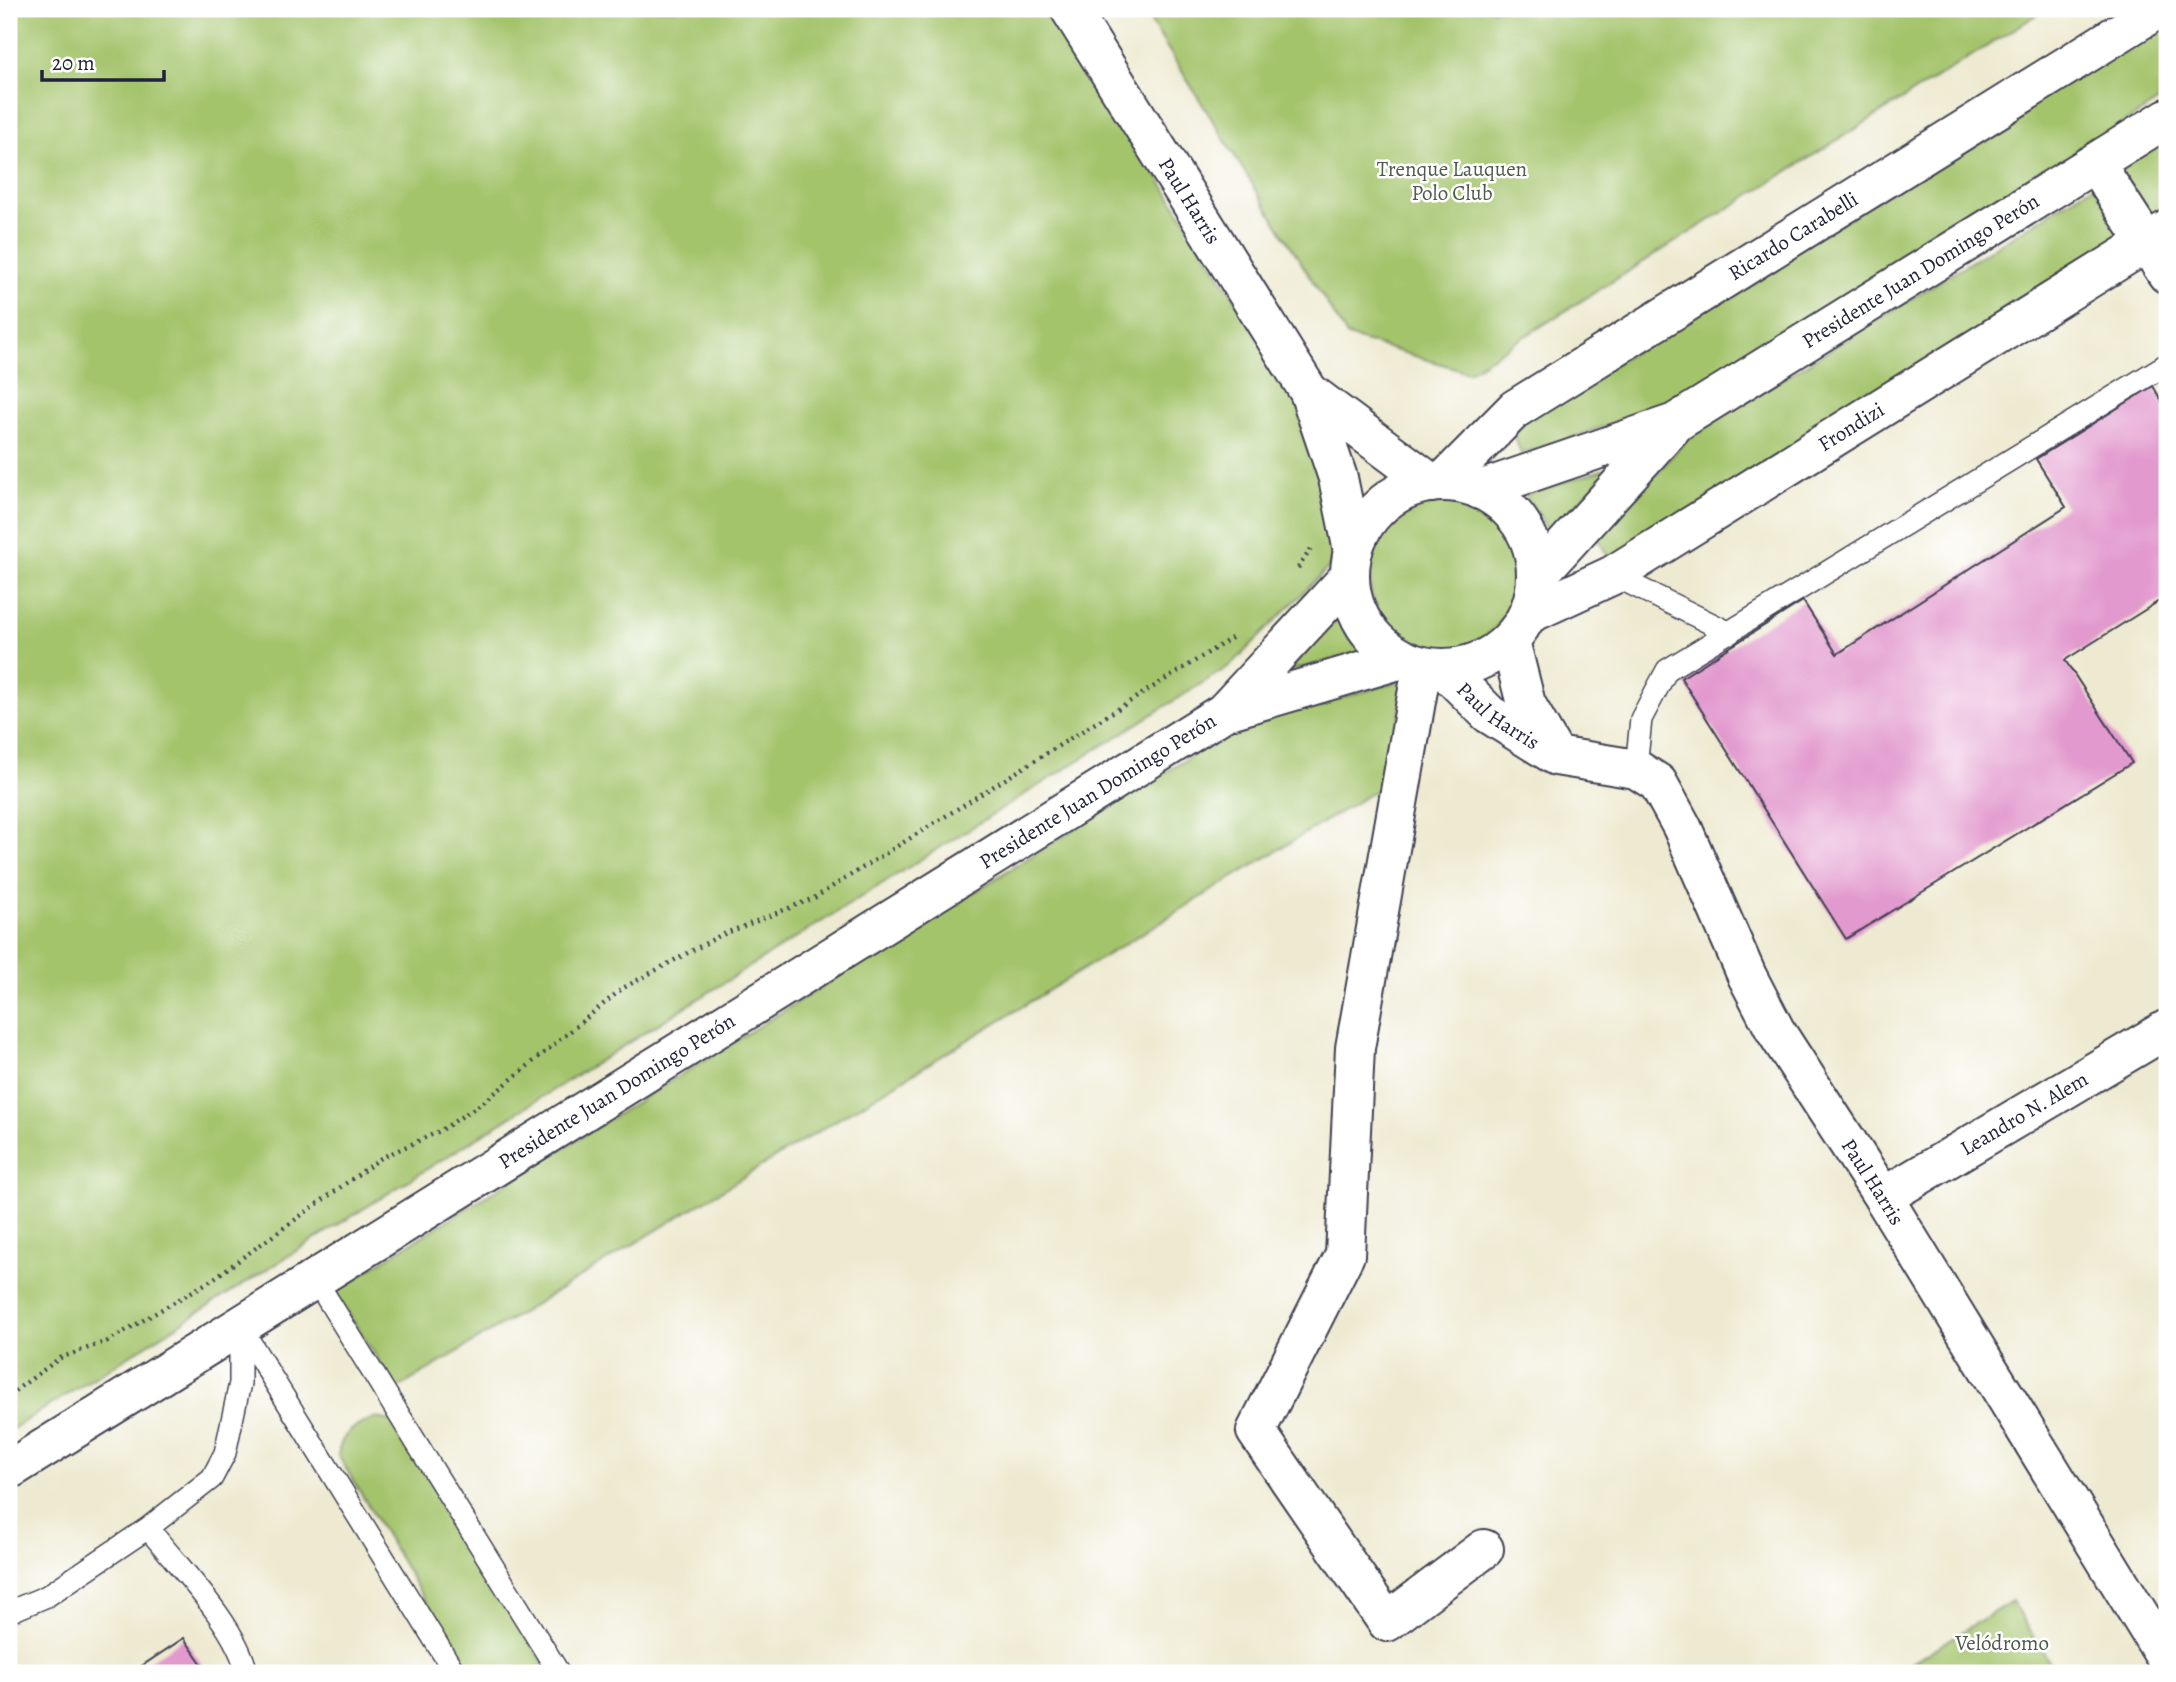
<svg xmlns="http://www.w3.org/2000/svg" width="2176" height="1682" font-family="Alegreya,serif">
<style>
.green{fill:#a4c46c;stroke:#637354;stroke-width:2}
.building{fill:#e299cd}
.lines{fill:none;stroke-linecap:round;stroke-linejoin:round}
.service-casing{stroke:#414052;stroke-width:24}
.minor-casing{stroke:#414052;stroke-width:42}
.secondary-casing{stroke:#414052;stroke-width:42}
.path{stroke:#414052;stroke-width:4.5;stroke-dasharray:2 5;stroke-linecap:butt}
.service{stroke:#fff;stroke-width:21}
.minor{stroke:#fff;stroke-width:38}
.secondary{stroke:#fff;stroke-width:38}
.labels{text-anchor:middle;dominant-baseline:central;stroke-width:5;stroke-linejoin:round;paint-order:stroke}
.park-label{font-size:21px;fill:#505b4c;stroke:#fff}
.street-label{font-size:21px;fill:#22223b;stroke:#fff}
</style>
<rect width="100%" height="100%" fill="#fff"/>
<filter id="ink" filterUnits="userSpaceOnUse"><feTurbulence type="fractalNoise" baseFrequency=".0143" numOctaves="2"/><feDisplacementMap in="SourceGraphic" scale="14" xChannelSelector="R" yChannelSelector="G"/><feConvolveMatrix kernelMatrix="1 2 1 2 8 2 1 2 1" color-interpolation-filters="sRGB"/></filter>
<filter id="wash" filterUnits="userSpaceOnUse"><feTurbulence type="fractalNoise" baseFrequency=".00686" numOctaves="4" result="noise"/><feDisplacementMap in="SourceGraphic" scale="28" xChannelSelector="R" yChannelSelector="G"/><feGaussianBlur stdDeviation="1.57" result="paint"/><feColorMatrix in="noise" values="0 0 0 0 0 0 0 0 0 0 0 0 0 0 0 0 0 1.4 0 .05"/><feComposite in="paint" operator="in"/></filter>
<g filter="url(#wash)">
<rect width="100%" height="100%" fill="#eeead1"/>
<path class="green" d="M9 9H1052L1303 407 1335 536 1331 565 1231 665 9 1431Z
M1143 9H2046L1468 372 1347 336Z
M2167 18V96L1669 405 1521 454 1512 428Z
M2167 140V218L1612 563 1598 539 1689 437Z
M1611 467 1549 534 1539 514 1524 495Z
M1369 575a74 74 0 1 1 148 0a74 74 0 1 1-148 0Z
M1339 617 1348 637 1362 652 1286 672Z
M1406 680 1386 784 397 1389 334 1291 1243 724Z
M374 1418 393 1421 550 1673H468L338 1455C342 1431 353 1428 374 1418Z
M2012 1601 2056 1673H1896Z"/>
<g id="blocks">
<path class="building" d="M2153 386 2167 410V596L2065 660 2132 763 1846 939 1681 678 1803 601 1837 654 2066 507 2036 459Z
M184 1638 208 1673H131Z"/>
</g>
</g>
<g filter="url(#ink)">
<use href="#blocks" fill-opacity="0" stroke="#414052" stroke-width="2"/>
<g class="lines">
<g class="service-casing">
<path id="service" d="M1613 575 1730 633
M1636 769 1641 719 1667 670 2167 364
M315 1279 559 1673
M240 1326 455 1673
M148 1528C179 1568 236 1624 247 1673
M9 1612 47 1596 148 1528 212 1478 225 1453 240 1383V1326"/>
</g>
<g class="minor-casing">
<g id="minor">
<path id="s1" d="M1070 9 1309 392 1338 478 1353 551"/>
<path d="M2095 163 2167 274"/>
<path d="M1309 392 1431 483"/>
<path id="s2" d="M1443 482 1515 409 2158 9"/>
<path id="s3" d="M1529 614 1613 575 2167 230"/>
<path d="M1510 641 1526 704 1553 751"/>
<path d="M1422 667 1355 1048 1345 1255 1256 1431 1387 1622 1484 1549"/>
<path id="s4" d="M1444 669 1489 714 1556 756 1636 769 1658 783 1682 827 1747 976 1775 1030 1883 1197 2167 1660"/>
<path id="s5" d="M1883 1197 2167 1029"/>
</g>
</g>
<g class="secondary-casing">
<g id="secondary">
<circle cx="1443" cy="575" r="93"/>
<path id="s6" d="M1480 490 1675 423 2167 118"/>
<path d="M1537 576 1674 425"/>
<path d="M1226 711 1402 659"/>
<path id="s7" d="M9 1470 1224 712 1350 576"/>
</g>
</g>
<path class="path" d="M1298 568 1311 549
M9 1395 60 1358 108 1341 210 1281 381 1158 440 1131 485 1101 623 988 719 936 814 898 1235 636"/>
<use href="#service" class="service"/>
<use href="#minor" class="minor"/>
<use href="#secondary" class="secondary"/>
</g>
</g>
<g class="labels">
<g class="park-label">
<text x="1452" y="169">Trenque Lauquen<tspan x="1452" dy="24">Polo Club</tspan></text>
<text x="2002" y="1643">Velódromo</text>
</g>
<g class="street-label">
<text stroke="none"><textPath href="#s1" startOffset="226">Paul Harris</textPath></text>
<text stroke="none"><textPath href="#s2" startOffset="430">Ricardo Carabelli</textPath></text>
<text stroke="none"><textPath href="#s6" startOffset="495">Presidente Juan Domingo Perón</textPath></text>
<text stroke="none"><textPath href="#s3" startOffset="373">Frondizi</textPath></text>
<text stroke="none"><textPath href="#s4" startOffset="72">Paul Harris</textPath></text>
<text stroke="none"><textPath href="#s7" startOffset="1283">Presidente Juan Domingo Perón</textPath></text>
<text stroke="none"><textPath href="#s7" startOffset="716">Presidente Juan Domingo Perón</textPath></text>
<text stroke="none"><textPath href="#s5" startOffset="164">Leandro N. Alem</textPath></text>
<text stroke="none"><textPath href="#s4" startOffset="704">Paul Harris</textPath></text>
</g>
</g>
<rect width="2176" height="1682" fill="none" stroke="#fff" stroke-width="35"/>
<path d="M42 70v10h122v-10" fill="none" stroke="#22223b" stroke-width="3.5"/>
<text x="52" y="70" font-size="21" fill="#22223b" stroke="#ffffff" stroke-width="5" paint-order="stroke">20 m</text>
</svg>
